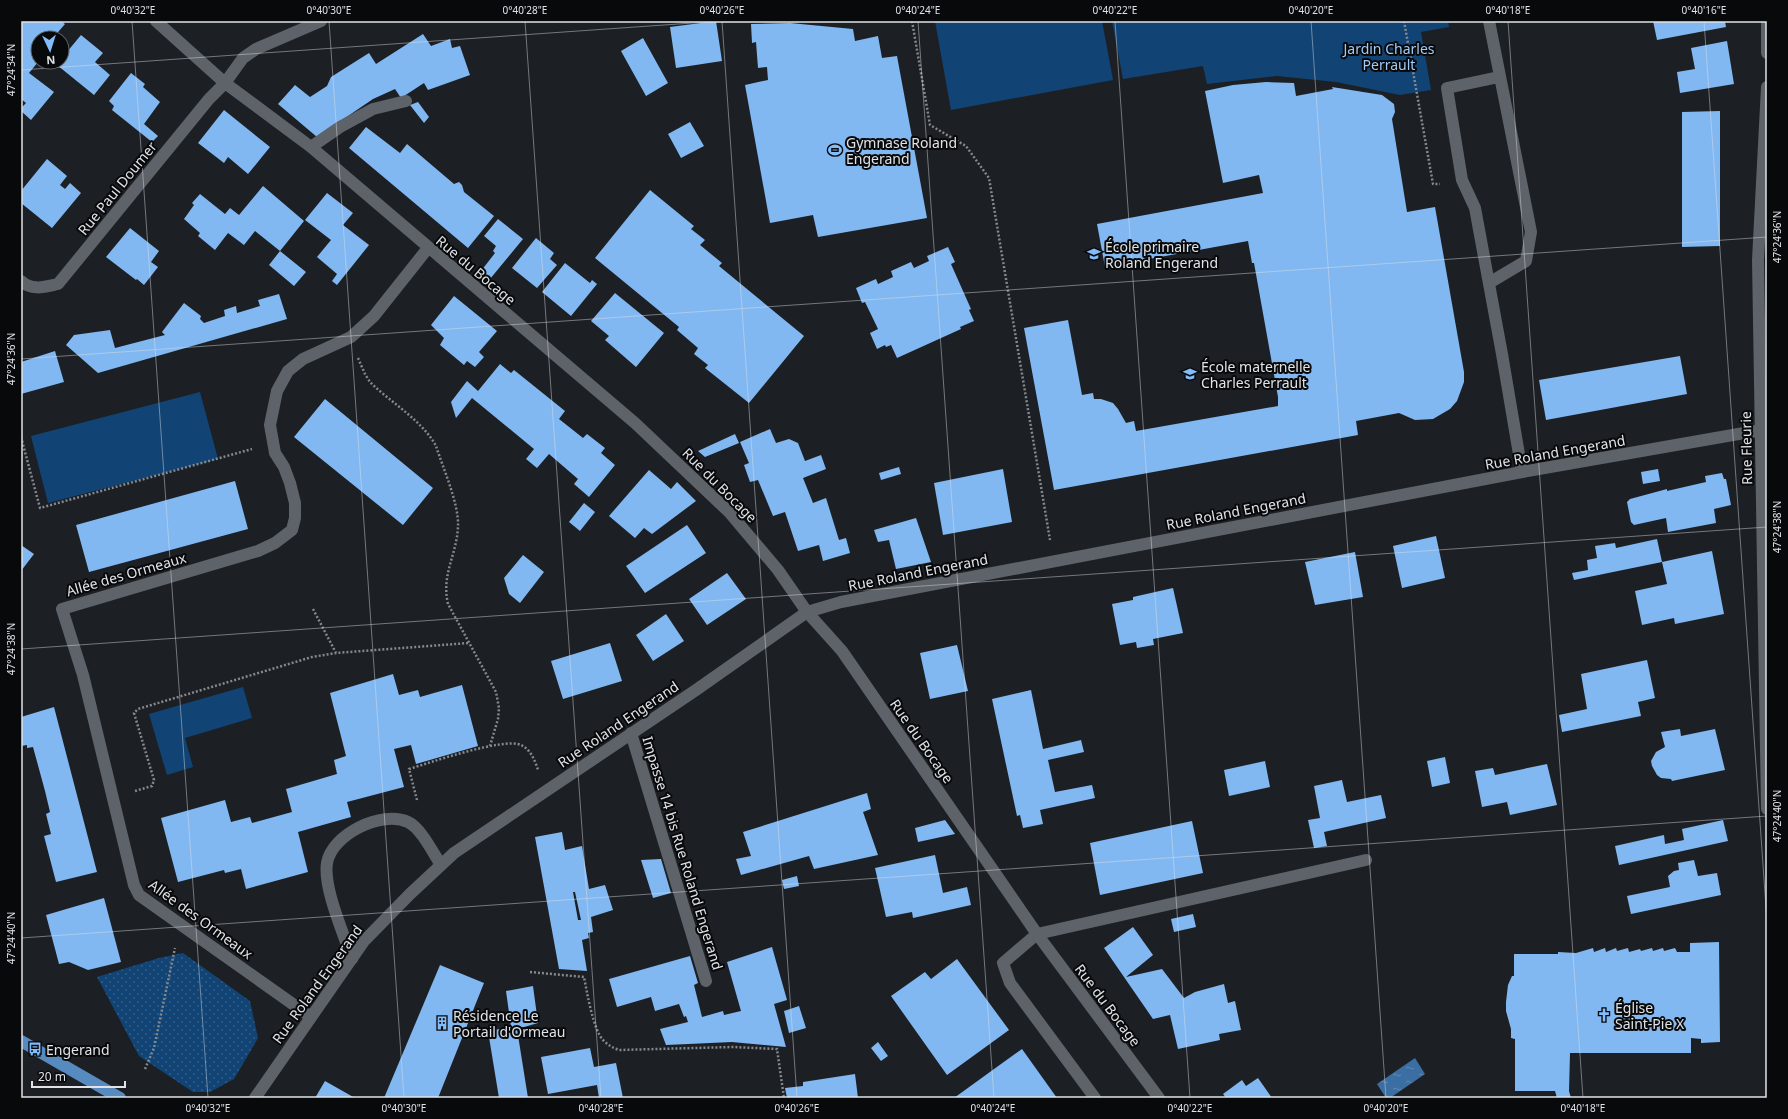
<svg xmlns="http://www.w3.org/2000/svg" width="1788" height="1119" font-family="'Noto Sans',sans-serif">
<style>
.grass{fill:url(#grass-dots)}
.green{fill:#114474}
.water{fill:url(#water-ripples)}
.building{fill:#82b8f1;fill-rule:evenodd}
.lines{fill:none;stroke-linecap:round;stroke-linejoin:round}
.path{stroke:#85888c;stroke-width:2.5;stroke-dasharray:2 2;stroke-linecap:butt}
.lane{stroke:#5e6369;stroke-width:12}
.street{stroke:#5e6369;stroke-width:12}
.primary{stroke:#578abe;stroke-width:12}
.ticks{fill:none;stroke:#e0e3e7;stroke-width:1;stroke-opacity:0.45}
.labels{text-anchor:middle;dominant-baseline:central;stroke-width:4;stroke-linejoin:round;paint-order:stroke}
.park-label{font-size:14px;fill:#a0caf7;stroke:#08090b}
.poi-label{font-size:14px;fill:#e0e3e7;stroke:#08090b;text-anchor:start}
.street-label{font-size:14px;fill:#e0e3e7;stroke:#08090b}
.neatline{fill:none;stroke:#e0e3e7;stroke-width:1.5}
.ticks-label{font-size:10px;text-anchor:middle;fill:#e0e3e7}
</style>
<defs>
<pattern id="grass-dots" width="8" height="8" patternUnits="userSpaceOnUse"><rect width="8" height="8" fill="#114474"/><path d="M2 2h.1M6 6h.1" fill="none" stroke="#335f88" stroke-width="1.8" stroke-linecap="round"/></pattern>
<pattern id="water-ripples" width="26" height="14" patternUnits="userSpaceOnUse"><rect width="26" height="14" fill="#3b6ea3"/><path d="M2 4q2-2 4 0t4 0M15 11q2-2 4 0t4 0" fill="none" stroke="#6089b4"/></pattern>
</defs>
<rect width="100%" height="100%" fill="#1c2025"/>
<path class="grass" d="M183 953 250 1001 258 1038 234 1079 210 1092H193L139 1056 97 977 159 958Z"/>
<path class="green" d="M935 21H1102L1113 80 951 110Z
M1112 21H1448L1449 27 1421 32 1431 90 1400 95 1336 82 1277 76 1207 84 1203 66 1123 79Z
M200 392 218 459 48 503 31 436Z
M243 687 252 718 185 738 193 767 167 775 149 714Z"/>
<path class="water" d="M1415 1058 1425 1074 1390 1098H1386L1377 1084Z"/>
<path class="building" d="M23 21H61L65 24 53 38H38V62L29 73 54 92 31 120 21 111V108L26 103 21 99V23Z
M716 21 722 61 676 68 670 27Z
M1653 21H1725L1726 27 1657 40Z
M790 23 853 29 855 41 878 36 882 58 897 56 927 218 818 237 813 215 770 223 745 85 768 80 767 67 758 68 756 42 752 43 751 24Z
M423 34 431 46 450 39 452 48 460 46 470 75 428 90 424 83 401 98 395 89 373 99 317 137 278 104 295 85 310 97 327 86 331 77 369 53 376 64Z
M81 35 103 53 95 62 110 75 94 95 57 65 59 62H62V58Z
M643 38 668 83 646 96 621 51Z
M1727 41 1734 84 1680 93 1677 72 1695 69 1691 48Z
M131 73 145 84 143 87 160 102 144 124 158 136 152 142 112 110 114 106 109 101Z
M1266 82 1294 83 1296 96 1333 89 1332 87 1382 95 1394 104 1395 112 1392 119 1407 212 1435 207 1464 372V382L1457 401 1450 409 1433 419 1415 420 1399 413 1356 421 1358 435 1054 490 1024 328 1068 320 1082 395 1093 393 1094 399H1101L1113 403 1118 409 1126 423 1134 421 1136 431 1278 406V397L1254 263H1252L1248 241 1105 267 1097 224 1263 193 1259 175 1223 183 1205 91 1233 85Z
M418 102 429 117 424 123 410 105Z
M224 110 270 147 248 174 228 157 224 163 198 143Z
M1720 111V246L1682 247V112Z
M690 122 704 146 681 158 668 134Z
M366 127 400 153 407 144 454 184 459 182 462 185 464 192 494 216 468 248 349 148Z
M47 159 67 176 60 185 65 189 70 183 81 193 52 228 21 203V191Z
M263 186 304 221 280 251 255 231 244 245 228 233 215 250 198 236 200 233 184 219 194 205 192 203 200 194 225 214 230 208 239 215Z
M650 190 694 226 691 229 705 240 700 245 722 263 719 266 804 336 749 403 705 368 708 365 694 354 698 348 677 330 679 327 595 258Z
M327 193 353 213 343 225 369 245 337 285 332 281 337 274 317 257 331 240 305 220Z
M498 219 523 239 490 279 481 271 495 253 493 251 496 246 484 236Z
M130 228 159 251 151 262 158 267 144 285 137 279 136 280 106 257Z
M536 238 554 253 550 259 557 265 537 288 512 268Z
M948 247 955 262 951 264 971 309 969 310 974 321 960 327 961 329 897 358 891 345 886 347 885 345 877 349 870 333 878 329 865 302 862 303 856 288 876 279 878 284 893 277 891 271 911 262 914 268 929 261 927 256Z
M280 251 306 272 294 286 269 265Z
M565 263 590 283 592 280 597 284 571 316 542 292Z
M615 293 664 333 636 367 605 340 609 336 591 321Z
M279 294 287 319 98 373 66 345 74 335 110 330 115 348 165 335 162 332 184 303 201 316 200 319 204 323 225 316 224 310 236 306 237 313 260 306 258 300Z
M454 296 497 331 479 352 484 357 475 367 467 361 464 365 440 345 444 338 431 325Z
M55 351 64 382 21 394V362Z
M1680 356 1687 394 1546 420 1539 380Z
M500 364 511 373 514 370 565 411 559 419 583 438 587 434 605 448 601 453 615 465 589 497 574 484 578 479 549 454 537 468 526 459 534 449 472 398 456 418 451 402 467 381 478 391Z
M325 399 433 488 403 525 294 437Z
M770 429 776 443 789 439 798 443 805 461 821 455 826 469 803 478 813 503 826 498 839 540 846 538 850 553 823 561 819 545 798 551 785 512 773 516 758 480 750 482 744 465 749 463 740 442Z
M735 434 739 443 705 457 698 451Z
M899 467 901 474 881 480 879 473Z
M1003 469 1012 522 943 535 934 483Z
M1658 469 1660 481 1643 484 1641 472Z
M649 470 671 489 677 482 696 501 652 534 644 528 635 538 609 516Z
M1722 473 1724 479H1726L1731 505 1714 509 1716 523 1668 532 1666 518 1634 525 1631 522 1627 502 1630 499 1667 489V491L1706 482 1705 476Z
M235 481 248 529 89 572 76 525Z
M584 503 595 512 580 531 569 522Z
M916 518 931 562 896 569 889 540 878 542 874 530Z
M687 525 706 553 645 593 626 566Z
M1436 536 1445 578 1402 588 1393 546Z
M1657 539 1662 562 1712 551 1724 614 1675 624 1674 618 1642 625 1635 591 1667 584 1662 562 1574 580 1572 573 1588 570 1587 560 1597 558 1595 546 1615 543 1616 548Z
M21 545 34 554 21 571Z
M1355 552 1363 597 1315 605 1305 562Z
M523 555 544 572 520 603 509 594 504 578Z
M727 573 746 599 707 625 689 599Z
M1173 588 1183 633 1153 639 1154 645 1137 648 1136 642 1120 645 1112 604 1133 600V597Z
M666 614 684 641 653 661 636 635Z
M610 643 622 681 563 699 551 661Z
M957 645 968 691 930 699 920 653Z
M1647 660 1655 698 1638 702 1641 716 1562 732 1559 715 1587 709 1581 674Z
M393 674 399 695 418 690 420 697 462 685 478 746 416 764 411 745 394 749 404 787 347 802 351 817 298 832 308 872 246 889 241 869 225 873 224 870 178 882 161 818 225 800 231 822 250 817 252 823 292 812 286 789 337 774 334 760 346 756 330 693Z
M1031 690 1043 749 1081 740 1084 752 1048 760 1055 792 1092 785 1095 798 1040 810 1043 824 1023 828 1020 815 1017 816 992 699Z
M54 707 97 872 56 882 44 836 51 834 46 814 50 812 45 791 33 747 27 748V745L21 746V717Z
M1680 729 1681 736 1715 729 1725 770 1672 781 1671 779 1661 778 1657 775 1652 766 1651 761 1656 752 1665 747 1661 732Z
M1445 757 1450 783 1432 787 1427 761Z
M1265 761 1270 787 1229 796 1224 770Z
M1547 764 1557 805 1510 815 1507 802 1482 807 1475 771 1493 768 1495 775Z
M1342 780 1347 802 1381 795 1386 818 1324 832 1327 846 1314 848 1308 820 1320 818 1314 786Z
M867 793 871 809 863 812 878 855 814 869 809 856 741 875 736 859 751 856 743 832Z
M945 820 955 834 918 842 915 828Z
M1723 820 1728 841 1619 865 1615 846 1664 835 1665 844 1684 840 1682 829Z
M1192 821 1203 873 1100 895 1090 843Z
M562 832 565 850 582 846 589 889 605 885 613 910 591 917 593 932 588 933 589 938 582 940 587 971 559 969 535 837ZM573 892H575L581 920H578Z
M935 855 943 893 967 887 971 905 913 918 912 912 886 917 875 868Z
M661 859 671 893 653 898 641 860Z
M1694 860 1698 876 1717 873 1721 895 1631 914 1627 896 1670 887 1668 876 1674 871 1679 870 1678 863Z
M797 876 799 886 784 889 782 880Z
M104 898 121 962 88 970 69 962 59 964 46 915Z
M1193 914 1196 927 1174 932 1171 919Z
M1133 927 1153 955 1126 977 1162 969 1184 998 1195 992 1224 984 1228 1003 1235 1001 1241 1030 1219 1034 1220 1040 1178 1049 1170 1015 1153 1019 1104 948Z
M1719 942 1720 1042 1701 1043V1039L1691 1038V1053H1570L1569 1091 1571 1098H1557L1555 1091H1515V1039L1511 1038V1029L1506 1011V1002L1508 985 1512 976H1514V954H1558V952L1576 953 1593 948 1594 952 1605 948 1606 952 1616 948 1617 951 1628 948 1629 952 1640 949 1641 951 1652 948 1653 951 1663 948 1664 951 1675 948 1677 952H1690V943Z
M772 947 787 1000 774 1004 786 1047 732 1042 666 1045 660 1029 688 1022 686 1016 684 1017 679 1004 655 1011 651 997 617 1007 609 979 690 956 698 983 694 985 702 1017 723 1011 724 1015 741 1011 727 962Z
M957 959 1009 1030 947 1075 891 996 925 972 931 979Z
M440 965 484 983 438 1098H384Z
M533 986 538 1023 517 1029 528 1098H499L488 1031 511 1027 506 991Z
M799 1006 806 1028 789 1033 784 1011Z
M878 1042 888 1056 881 1061 871 1048Z
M590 1048 594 1067 616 1063 623 1098H599L597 1085 548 1094 541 1057Z
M1022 1049 1057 1098H954L1001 1064Z
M855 1074 858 1098H787L785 1088 803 1086V1082Z
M1258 1078 1272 1098H1226L1223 1094 1242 1080 1246 1086Z
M325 1081 355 1098H315Z"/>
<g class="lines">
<path class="path" d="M912 21 930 125 966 146 989 178 1050 540
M1404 21 1433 184H1440
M358 358 365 374 370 382C391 403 422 420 436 446 443 468 459 504 458 526 457 555 441 574 448 604L496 692 499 708 498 719 490 746
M21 437 40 508 252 449
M313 609 336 653
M135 791 152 786 154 780 134 713 138 709 312 657 336 653 469 643
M417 800 409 769C429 763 504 737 521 745 530 749 535 760 538 770
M530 972 584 977C587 992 593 1029 603 1040 608 1045 613 1048 619 1050L733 1047 777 1049 784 1098
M145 1069 154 1048 175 948"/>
<path class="lane" d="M1489 21 1531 232 1526 261 1489 283
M1499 77 1447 88 1462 180 1475 208 1502 354 1522 472
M1037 934 1003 963 1010 983 1095 1098
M352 959C344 934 323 888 327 863 332 834 382 810 408 822 421 828 433 853 441 865"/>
<path class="street" d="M156 21 225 83 311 147 635 423 729 512 778 570 807 612 842 651 1037 934 1159 1098
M1767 21V53
M1767 87 1758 260 1767 809
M311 147 340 127 373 109 406 101
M21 281C32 291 44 287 58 284L209 99 225 83 243 58 256 49 321 21
M631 733 706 981
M1037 934 1366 860
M311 1017 139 895 134 885 83 675 62 609 258 551 275 543 292 530 295 518V503L290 483 284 467 275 453 270 425 277 391 288 371 303 359 351 337 374 316 428 248
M255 1098 364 941 410 894 454 853 696 690 807 612 841 602 1522 472 1767 429"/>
<path class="primary" d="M21 1041 120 1098"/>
</g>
<path class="ticks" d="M132 21 208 1098M329 21 404 1098M525 21 601 1098M722 21 797 1098M918 21 994 1098M1115 21 1190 1098M1311 21 1386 1098M1508 21 1583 1098M1704 21 1767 922M21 70 721 21M21 359 1767 237M21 649 1767 527M21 938 1767 816"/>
<defs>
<g id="stadium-bare" transform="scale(1.08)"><path d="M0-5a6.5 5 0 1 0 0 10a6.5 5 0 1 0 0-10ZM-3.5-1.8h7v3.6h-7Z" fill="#82bcfa" stroke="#08090b" stroke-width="2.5" paint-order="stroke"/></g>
<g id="school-bare" transform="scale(1.08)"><path d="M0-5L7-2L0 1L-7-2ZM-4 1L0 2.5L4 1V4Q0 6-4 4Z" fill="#82bcfa" stroke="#08090b" stroke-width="2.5" paint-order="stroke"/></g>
<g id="church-bare" transform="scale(1.08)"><path d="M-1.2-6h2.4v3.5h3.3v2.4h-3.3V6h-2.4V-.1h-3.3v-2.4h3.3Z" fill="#82bcfa" stroke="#08090b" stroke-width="2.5" paint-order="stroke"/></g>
<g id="building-bare" transform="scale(1.08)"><path d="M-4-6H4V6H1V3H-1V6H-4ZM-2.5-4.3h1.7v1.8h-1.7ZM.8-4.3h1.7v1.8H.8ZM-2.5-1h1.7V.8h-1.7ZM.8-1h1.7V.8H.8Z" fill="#82bcfa" stroke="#08090b" stroke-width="2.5" paint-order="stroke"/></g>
<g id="bus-bare" transform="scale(1.08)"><path d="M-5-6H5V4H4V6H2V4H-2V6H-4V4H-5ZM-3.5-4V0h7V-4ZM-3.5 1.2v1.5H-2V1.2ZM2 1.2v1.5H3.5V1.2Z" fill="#82bcfa" stroke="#08090b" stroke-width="2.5" paint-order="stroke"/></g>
</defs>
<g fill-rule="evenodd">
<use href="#stadium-bare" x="835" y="150"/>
<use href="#school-bare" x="1094" y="254"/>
<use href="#school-bare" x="1190" y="374"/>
<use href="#church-bare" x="1604" y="1015"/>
<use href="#building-bare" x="442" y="1023"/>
<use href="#bus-bare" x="35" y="1049"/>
</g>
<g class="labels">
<g class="park-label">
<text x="1389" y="48">Jardin Charles<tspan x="1389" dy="16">Perrault</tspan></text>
</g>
<g class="poi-label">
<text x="846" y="142">Gymnase Roland<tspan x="846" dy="16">Engerand</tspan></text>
<text x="1105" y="246">École primaire<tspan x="1105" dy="16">Roland Engerand</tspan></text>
<text x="1201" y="366">École maternelle<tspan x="1201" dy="16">Charles Perrault</tspan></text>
<text x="1615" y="1007">Église<tspan x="1615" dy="16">Saint-Pie X</tspan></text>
<text x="453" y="1015">Résidence Le<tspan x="453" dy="16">Portail d'Ormeau</tspan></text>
<text x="46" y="1049">Engerand</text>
</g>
<g class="street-label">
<text transform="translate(117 188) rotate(-51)">Rue Paul Doumer</text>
<text transform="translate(476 270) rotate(40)">Rue du Bocage</text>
<text transform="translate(1746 448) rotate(-91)">Rue Fleurie</text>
<text transform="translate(1555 452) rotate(-10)">Rue Roland Engerand</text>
<text transform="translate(720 485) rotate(45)">Rue du Bocage</text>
<text transform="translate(1236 511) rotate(-11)">Rue Roland Engerand</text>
<text transform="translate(918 572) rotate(-11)">Rue Roland Engerand</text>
<text transform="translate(126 574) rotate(-16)">Allée des Ormeaux</text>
<text transform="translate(618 724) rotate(-34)">Rue Roland Engerand</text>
<text transform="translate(922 741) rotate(55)">Rue du Bocage</text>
<text transform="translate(683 853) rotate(73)">Impasse 14 bis Rue Roland Engerand</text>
<text transform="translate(201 919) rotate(36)">Allée des Ormeaux</text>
<text transform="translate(317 984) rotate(-54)">Rue Roland Engerand</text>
<text transform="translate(1108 1005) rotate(53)">Rue du Bocage</text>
</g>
</g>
<rect width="1788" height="1119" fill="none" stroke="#08090b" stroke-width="44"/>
<g transform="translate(50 50) rotate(176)"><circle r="19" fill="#08090b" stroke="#5e6063"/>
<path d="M0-3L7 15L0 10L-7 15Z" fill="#82bcfa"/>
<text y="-6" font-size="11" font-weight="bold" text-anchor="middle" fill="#e0e3e7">N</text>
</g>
<path d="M32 1081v6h93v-6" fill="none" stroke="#e0e3e7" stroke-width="2"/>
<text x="38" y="1081" font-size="12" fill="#e0e3e7" stroke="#08090b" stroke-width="3" paint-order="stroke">20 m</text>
<rect x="22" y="22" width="1744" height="1075" class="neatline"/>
<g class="ticks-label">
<text x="133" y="14">0°40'32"E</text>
<text x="329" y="14">0°40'30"E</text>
<text x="525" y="14">0°40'28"E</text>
<text x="722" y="14">0°40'26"E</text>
<text x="918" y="14">0°40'24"E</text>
<text x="1115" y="14">0°40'22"E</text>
<text x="1311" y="14">0°40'20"E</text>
<text x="1508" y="14">0°40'18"E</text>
<text x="1704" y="14">0°40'16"E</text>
<text transform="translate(11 70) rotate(-90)" y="4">47°24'34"N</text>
<text transform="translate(1777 237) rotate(-90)" y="4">47°24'36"N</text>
<text transform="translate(11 359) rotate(-90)" y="4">47°24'36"N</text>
<text transform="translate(1777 527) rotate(-90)" y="4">47°24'38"N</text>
<text transform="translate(11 649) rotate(-90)" y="4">47°24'38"N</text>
<text transform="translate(1777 816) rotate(-90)" y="4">47°24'40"N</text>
<text transform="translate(11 938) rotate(-90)" y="4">47°24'40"N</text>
<text x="208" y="1112">0°40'32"E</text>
<text x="404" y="1112">0°40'30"E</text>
<text x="601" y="1112">0°40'28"E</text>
<text x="797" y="1112">0°40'26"E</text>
<text x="993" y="1112">0°40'24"E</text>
<text x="1190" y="1112">0°40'22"E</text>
<text x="1386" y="1112">0°40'20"E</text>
<text x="1583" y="1112">0°40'18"E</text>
</g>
</svg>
